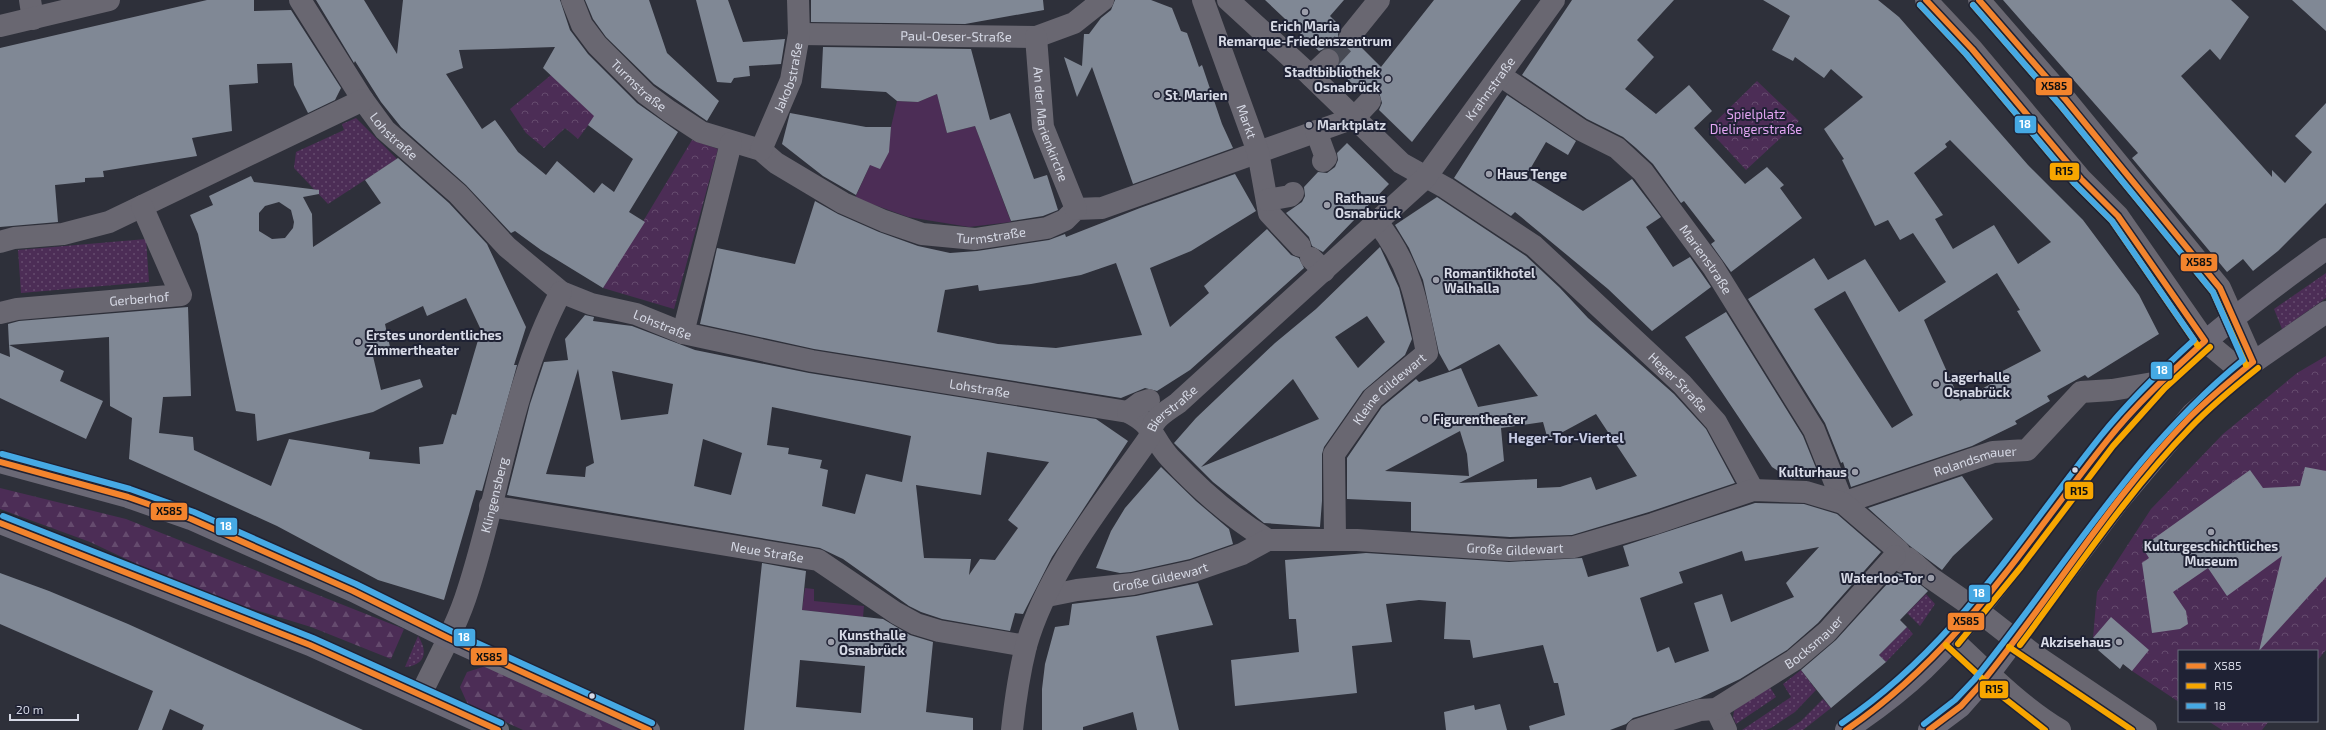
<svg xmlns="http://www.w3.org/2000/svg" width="2326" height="730" font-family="'Exo 2',sans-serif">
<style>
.grass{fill:url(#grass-dots)}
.forest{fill:url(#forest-firs)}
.park{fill:url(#park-crowns)}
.garden{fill:#4c2d56}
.building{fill:#808895;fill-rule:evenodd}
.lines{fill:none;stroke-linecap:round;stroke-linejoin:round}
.minor-tunnel{stroke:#474a54;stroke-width:22;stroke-dasharray:22 11;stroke-linecap:butt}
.minor{stroke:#696771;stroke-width:22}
.major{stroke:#6a6875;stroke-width:22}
.bus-1-casing{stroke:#1f2234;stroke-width:9}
.bus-2-casing{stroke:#1f2234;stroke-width:9}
.bus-3-casing{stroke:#1f2234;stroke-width:9}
.bus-1{stroke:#f3842d;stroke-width:6}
.bus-2{stroke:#f7a600;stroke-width:6}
.bus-3{stroke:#46a9e4;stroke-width:6}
.poi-dot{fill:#9c9eaa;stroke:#1f2234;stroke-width:1.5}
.bus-dot{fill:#d7dae6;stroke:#1f2234;stroke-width:1.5}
.labels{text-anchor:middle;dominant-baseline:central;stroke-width:4;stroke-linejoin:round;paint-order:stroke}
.poi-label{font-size:13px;font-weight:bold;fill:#d7dae6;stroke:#1f2234;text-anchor:start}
.street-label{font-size:13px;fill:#d7dae6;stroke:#1f2234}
.park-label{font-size:13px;fill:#e3a5f3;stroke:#1f2234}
.neighbourhood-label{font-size:14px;font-weight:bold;fill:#c7cce5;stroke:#1f2234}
.line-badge{stroke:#1f2234;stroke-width:1.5}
.badge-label{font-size:11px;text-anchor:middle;font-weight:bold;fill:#fff}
.pale-badge-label{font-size:11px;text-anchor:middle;font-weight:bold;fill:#111}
</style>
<defs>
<pattern id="grass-dots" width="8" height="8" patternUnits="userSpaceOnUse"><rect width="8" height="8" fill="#4c2d56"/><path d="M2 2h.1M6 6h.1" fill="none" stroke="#654b6e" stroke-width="1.8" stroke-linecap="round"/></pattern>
<pattern id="forest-firs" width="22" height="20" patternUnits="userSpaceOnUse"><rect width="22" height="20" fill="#4c2d56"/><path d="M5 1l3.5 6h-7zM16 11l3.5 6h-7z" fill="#654b6e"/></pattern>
<pattern id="park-crowns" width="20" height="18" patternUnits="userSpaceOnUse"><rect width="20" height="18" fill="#4c2d56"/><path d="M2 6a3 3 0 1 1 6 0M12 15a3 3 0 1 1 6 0" fill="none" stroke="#654b6e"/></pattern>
</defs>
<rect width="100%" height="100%" fill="#2e303a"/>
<path class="grass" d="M356 118 397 159 328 204 294 168 296 152 344 130 342 124Z
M146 239 149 282 21 293 18 250Z
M2326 273V298L2282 329 2274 309Z
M1926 594 1935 604 1920 626 1907 613Z
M1907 627 1913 634 1886 662 1879 655Z
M418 636C428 651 426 665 405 667Z
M1801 670 1816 690 1795 712 1771 728 1766 730H1742L1791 697 1783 684Z
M1768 684 1776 697 1736 724 1733 717 1734 711Z
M1823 699 1831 708 1803 730H1787L1801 721Z"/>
<path class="forest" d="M0 488 126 519 404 629 391 659 311 627 194 591 90 542 0 509Z
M486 666 626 730H523L468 705 460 687 467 672Z"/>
<path class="park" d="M551 75 595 116 578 139 565 128 544 148 526 133 510 109Z
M1757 81 1799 121 1746 170 1708 129Z
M692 140 718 149 674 309 603 288Z
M2326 356V650L2317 661V651H2179V702L2132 671 2093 638 2097 592 2151 509 2223 434 2297 373Z
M2208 721H2269L2262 730H2222Z"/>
<path class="garden" d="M937 94 947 133 975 126 1011 222 969 227 908 217 855 198 870 165 888 152 891 127 897 101 918 102Z
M805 588 814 589V601L864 606 863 617 802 610Z"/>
<path class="building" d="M207 0H254V11L291 10 341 88 335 100 308 113 294 85 292 63 257 64 258 83 229 85 232 131 192 138 197 156 103 171 104 177 85 178V182L55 185 58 222 0 227V48Z
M316 0H364L397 54 403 0H560L570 30 588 54 637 103 678 132 629 212 645 222 603 288 541 250 515 231 511 233 466 185 401 127 381 102 355 61 354 63ZM555 47 543 68 594 116 588 125 633 159 614 192 602 183 594 193 557 161 546 175 518 152 495 120 482 129 446 74 463 68 459 50Z
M585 0H649L667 53 719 101 707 121 654 84 606 37 593 19Z
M696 0H728L743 42 785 39 781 64 749 66 750 76 734 78 731 83 717 82Z
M811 0H1043L1044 10 965 24 811 22Z
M1115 0H1151L1172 8 1181 31 1187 33 1199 67 1202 65 1222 124 1233 148 1133 184 1092 67 1077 97 1064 57 1082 66 1084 34H1089L1101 18 1111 10Z
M1265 0H1344L1330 16 1341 27 1338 34 1339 41 1348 48 1359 45 1381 67 1434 0H1521L1412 142 1379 110 1382 103 1379 92 1372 89 1361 92 1337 69 1340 58 1337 51 1326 48 1319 51Z
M1572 0H1674L1637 40 1654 57 1625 89 1656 114 1689 85 1712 111 1694 128 1745 184 1767 167 1784 185 1780 188 1802 218 1731 272 1711 244 1715 241 1684 201 1681 203 1653 164 1636 148 1623 137 1587 119 1522 75Z
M1763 0H1878L1899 17 2028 165 2083 220 2139 295 2159 334 2088 378 2085 375 2047 396 2050 401 2015 421 2017 424 1972 446 1851 487 1843 462 1841 463 1825 423 1748 299 1814 258 1828 280 1865 259 1899 312 1946 282 1913 233 1900 240 1888 220 1875 226 1842 160 1844 159 1824 129 1863 97 1831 69 1824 78 1795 57 1793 61 1772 50 1790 16ZM1950 140 2051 242 2018 264 1994 225 1953 249 1935 219 1943 215 1914 173 1947 147 1945 144ZM1997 273 2020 310 2017 311 2041 351 1993 376 1996 381 1960 401 1924 320ZM1845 291 1913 415 1892 428 1814 309Z
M2003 0H2231L2249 17 2220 60 2210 49 2181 76 2272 177V170L2285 183 2312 152 2295 136 2326 103V203L2278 251 2253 271 2243 259 2227 272 2132 158 2138 153Z
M2292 0H2326V31Z
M823 47 971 49 990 120 1010 113 1034 179 1047 175 1058 210 1043 216 1011 221 975 126 947 133 937 94 918 102 897 101 886 92 821 88Z
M1507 95 1576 141 1568 155 1546 142 1526 176 1583 211 1632 179 1661 217 1646 227 1673 267 1690 257 1711 287 1652 331 1608 289 1515 212 1511 216 1454 178Z
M790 113 866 127H891L889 152 880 169 870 165 856 195 823 176 782 144Z
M1347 143 1389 184 1323 252 1312 246 1309 237 1286 213 1302 202 1305 196 1304 187 1318 172 1327 173 1335 167 1338 160 1337 153Z
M398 158 449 203 487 244 526 327 514 365H517L482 491 476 490 444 600 378 580 277 526 129 459 132 418 110 406 109 337 9 345 8 324 19 321 188 307 191 396 163 397 159 433 193 437 194 450 271 486 289 439 370 452 369 459 420 464 419 447 443 444 452 414 456 415 481 330 466 298 427 316 423 306 385 324 390 347 372 352 381 390 420 379 423 387 373 412 257 441 255 414 236 411 198 234 190 215 213 205 209 196 251 176 254 182 319 190V194L303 197 312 214 313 247 381 203 365 180ZM279 202 291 210 294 222 293 228 285 238 272 239 259 231V213L265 206Z
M1235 174 1256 211 1191 251 1150 268 1170 327 1209 293 1204 286 1267 229 1291 255 1299 258 1304 268 1190 370 1157 391 1145 388 1121 398 814 349 700 324 717 248 795 264 815 201 838 214 879 232 918 246 950 253 977 251 1049 240 1065 234 1066 237 1140 208ZM1116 263 1142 335 1056 348 998 344 937 332 945 290 978 285 979 291 1031 284 1081 275Z
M1437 197 1526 256 1560 288 1588 318 1674 394 1706 429 1735 483 1649 512 1572 535 1510 537 1411 531V502L1347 499V458L1382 407 1416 379 1419 382 1461 368 1478 407 1538 396 1499 344 1449 371 1439 353 1423 280 1409 248 1395 225ZM1596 414 1637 476 1596 490 1591 477 1560 487 1537 488V479L1459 483 1504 461 1501 428 1543 422 1548 440ZM1460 431 1467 454 1469 476 1385 471Z
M1380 247 1399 288 1412 339 1405 355 1363 391 1324 447 1322 454V501L1320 527 1264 523 1213 482 1174 443 1196 418 1275 343 1316 309ZM1367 316 1385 342 1358 368 1335 337ZM1293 379 1319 419 1201 467Z
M1726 312 1803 436 1818 473 1802 479H1790L1772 467 1685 337Z
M585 315 594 317 593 321 632 326 695 350 809 373 1096 419 1128 441 1052 557 1023 614 1015 613 1010 631 942 619 921 612 909 606 843 559 820 548 507 495 530 404 544 362 568 360 565 339ZM578 369 594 463 586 467 585 477 546 474ZM612 371 673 384 668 414 621 420ZM772 407 911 436 902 482 866 474 855 514 822 506 828 470 820 468 822 460 788 454 789 448 767 445ZM703 439 742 453 731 495 694 486ZM987 452 1049 462 1008 520 1018 528 995 560 980 559 969 575 971 559 924 558 916 485 981 495Z
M9 345 64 371 60 381 103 401 86 439 0 398V353L10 357Z
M1161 467 1196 501 1229 529 1233 544 1190 559 1131 572 1120 573 1096 568 1111 531 1125 508Z
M2305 467 2326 471V577L2259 651 2282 556 2227 596 2208 568 2173 592 2186 611 2188 624 2180 629 2152 633 2142 563 2149 558 2142 547 2250 470 2263 488 2300 486Z
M1962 476 1993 519 1953 556 1942 570 1910 546 1868 508Z
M1755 503 1804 504 1837 514 1881 552 1818 623 1787 650 1740 679 1700 698 1633 718 1626 724 1610 730H1530L1529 726 1565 715 1558 683H1554L1543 645 1473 658 1470 640 1444 639 1446 602 1419 600 1386 604 1392 642 1352 646 1357 693 1235 706 1231 660 1299 652 1296 619H1289L1285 560 1366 553 1509 562 1582 558 1588 577 1629 566 1623 546ZM1819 547 1786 583 1794 597 1731 622 1722 594 1694 603 1709 651 1675 663 1669 647 1657 652 1640 598 1683 583 1679 572 1742 551 1745 561Z
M762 563 806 571 802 610 883 619 910 635 933 642 926 712 973 718V730H744ZM800 660 865 666 861 713 796 707Z
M0 573 49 591 128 624 363 730H202L204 725 170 709 162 730H138L153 691 0 624Z
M1897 573 1910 576 1928 591 1900 620 1907 627 1879 655 1886 662 1831 708 1801 670 1836 640Z
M1198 583 1213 625 1156 636 1179 730H1137L1133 712 1083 727V730H1042V689L1045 664 1055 627 1069 625 1072 604 1136 596Z
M2111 617 2149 650 2132 671 2123 664 2120 669 2098 650 2102 646 2093 638Z
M1500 704 1507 730H1446L1444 712 1474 705 1475 710Z"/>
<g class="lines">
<path class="minor-tunnel" d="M1328 60 1350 36"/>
<g class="minor">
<path d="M30 0 33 19"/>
<path id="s1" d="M300 0 363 100 385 130 458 194 507 247 561 292 591 304 636 314 683 333 812 361 1128 412C1155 425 1152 439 1170 458 1199 489 1232 518 1268 540"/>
<path id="s2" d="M572 0 582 25 597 45 646 94 669 111 701 132 761 150 776 163 843 203 884 221 922 234 975 239 1047 228 1065 220 1076 209 1102 208 1354 118 1370 101"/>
<path id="s3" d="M1203 0 1258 152 1269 213 1300 246"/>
<path id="s4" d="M1228 0 1311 76 1401 163 1446 188 1534 246 1682 384 1716 422 1753 490"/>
<path d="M1926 0 1972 49 2081 179 2118 216 2205 341 2241 371"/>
<path d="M1979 0 2066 100 2220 288 2253 362"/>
<path d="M0 26 109 0"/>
<path id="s5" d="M799 34 1036 37 1074 23 1103 0"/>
<path d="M1350 36 1379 0"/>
<path id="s6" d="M1036 37 1043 127 1076 209"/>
<path d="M1311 76 1328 60"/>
<path id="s7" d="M1501 76 1581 130 1617 148 1643 172 1713 267 1814 430 1843 503"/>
<path d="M1316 131 1326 158 1323 161"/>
<path id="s8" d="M761 150 791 80 799 34 798 0"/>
<path d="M1267 200 1290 196 1293 193"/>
<path d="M0 242 14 238 63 234 109 222 363 100"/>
<path d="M1311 258 1324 271"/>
<path id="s9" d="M0 313 17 309 181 295 142 206"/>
<path d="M683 333 731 143"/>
<path d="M1128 412 1140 403 1149 400"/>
<path id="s10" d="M1843 503 1993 452 2027 450 2081 392 2112 390 2159 382"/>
<path id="s11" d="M490 506 818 560 896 613 916 624 939 631 1026 646"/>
<path id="s12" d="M1335 539 1334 454 1373 398 1427 353C1417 302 1411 265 1377 222"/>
<path d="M1908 558 1931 578 1977 610 2036 656 2146 730"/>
<path id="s13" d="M1047 596 1077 590 1133 584 1193 571 1242 554 1268 540H1357L1510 550 1574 547 1653 524 1753 490 1806 492 1843 503 1899 551 1895 556 1903 562 1916 565"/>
<path d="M1952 639C1986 671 2020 706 2060 730"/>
<path id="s14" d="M421 694C437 660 457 626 468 590 500 492 512 383 561 292"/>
<path d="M1716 709 1726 730"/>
<path id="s15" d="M1012 730C1015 702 1019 674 1026 646 1047 571 1105 501 1149 438 1151 419 1164 413 1178 403L1426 177 1554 0"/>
<path id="s16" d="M1637 730 1700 710 1716 709 1794 660 1827 632 1895 556"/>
</g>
<path class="major" d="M0 462 128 497 191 519 353 591 448 638 649 730
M0 523 310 645 498 730
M1846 730C1873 712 1901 691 1924 669 1994 601 2045 516 2107 441 2172 362 2244 308 2326 249
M1929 730 1960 707 1989 674 2118 502 2192 414 2241 371 2326 312"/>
<g class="bus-1-casing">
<path id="bus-1" d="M1979 0 2066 100 2220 288 2253 362
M0 462 128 497 191 519 353 591 448 638 649 730
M0 523 310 645 498 730
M1846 730C1959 653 2022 547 2106 442 2135 405 2170 373 2205 341L2118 216 2081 179 1972 49 1926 0
M1929 730 1961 706 1980 685C2052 597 2110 499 2189 418 2209 398 2231 380 2253 362"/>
</g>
<g class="bus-2-casing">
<path id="bus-2" d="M1920 5 1966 54 2075 184 2112 221 2198 346
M1973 5 2060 105 2213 292 2246 365
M1958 644 2021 567 2113 446 2165 388 2210 347
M1946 645 1999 694 2045 730
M2020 645C2075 572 2126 494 2190 428 2211 406 2234 387 2258 368
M2009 647 2132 730"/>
</g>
<g class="bus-3-casing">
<path id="bus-3" d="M2 454 130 489 194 512 356 584 451 631 652 723
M3 516 313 638 501 723
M1842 723C1954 647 2017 541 2100 437 2128 402 2161 370 2194 340L2112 221 2075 184 1966 54 1920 5
M1924 724 1955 700 1974 680C2063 571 2133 449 2243 360L2213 292 2060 105 1973 5"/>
</g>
<use href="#bus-1" class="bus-1"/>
<use href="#bus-2" class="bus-2"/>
<use href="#bus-3" class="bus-3"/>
</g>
<g class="poi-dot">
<circle cx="1305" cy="12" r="4"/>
<circle cx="1388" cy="79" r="4"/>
<circle cx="1157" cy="95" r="4"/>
<circle cx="1309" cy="125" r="4"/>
<circle cx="1489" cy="174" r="4"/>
<circle cx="1327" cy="205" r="4"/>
<circle cx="1436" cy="280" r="4"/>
<circle cx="358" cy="342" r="4"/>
<circle cx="1936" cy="384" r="4"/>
<circle cx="1425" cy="419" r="4"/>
<circle cx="1855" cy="472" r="4"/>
<circle cx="2211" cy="532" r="4"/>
<circle cx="1931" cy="578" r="4"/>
<circle cx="831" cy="642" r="4"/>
<circle cx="2119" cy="642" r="4"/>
</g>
<g class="bus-dot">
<circle cx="2075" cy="470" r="3.5"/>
<circle cx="592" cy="696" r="3.5"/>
</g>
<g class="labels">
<g class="poi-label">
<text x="1305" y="26" text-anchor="middle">Erich Maria<tspan x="1305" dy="15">Remarque-Friedenszentrum</tspan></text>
<text x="1380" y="72" text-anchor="end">Stadtbibliothek<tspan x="1380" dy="15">Osnabrück</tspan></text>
<text x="1165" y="95">St. Marien</text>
<text x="1317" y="125">Marktplatz</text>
<text x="1497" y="174">Haus Tenge</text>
<text x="1335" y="198">Rathaus<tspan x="1335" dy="15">Osnabrück</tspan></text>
<text x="1444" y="273">Romantikhotel<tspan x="1444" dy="15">Walhalla</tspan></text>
<text x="366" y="335">Erstes unordentliches<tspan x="366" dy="15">Zimmertheater</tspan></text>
<text x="1944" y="377">Lagerhalle<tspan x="1944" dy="15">Osnabrück</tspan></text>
<text x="1433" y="419">Figurentheater</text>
<text x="1847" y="472" text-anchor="end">Kulturhaus</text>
<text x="2211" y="546" text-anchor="middle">Kulturgeschichtliches<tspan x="2211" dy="15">Museum</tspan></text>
<text x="1923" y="578" text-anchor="end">Waterloo-Tor</text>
<text x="839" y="635">Kunsthalle<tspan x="839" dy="15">Osnabrück</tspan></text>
<text x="2111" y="642" text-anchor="end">Akzisehaus</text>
</g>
<g class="street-label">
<text stroke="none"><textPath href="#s5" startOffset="157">Paul-Oeser-Straße</textPath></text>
<text stroke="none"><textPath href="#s8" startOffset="78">Jakobstraße</textPath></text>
<text stroke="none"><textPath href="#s2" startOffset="110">Turmstraße</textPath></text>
<text stroke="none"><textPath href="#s15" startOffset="820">Krahnstraße</textPath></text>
<text stroke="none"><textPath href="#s3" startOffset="129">Markt</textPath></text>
<text stroke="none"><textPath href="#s6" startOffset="89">An der Marienkirche</textPath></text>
<text stroke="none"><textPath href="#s1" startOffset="166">Lohstraße</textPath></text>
<text stroke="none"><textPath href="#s2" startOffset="503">Turmstraße</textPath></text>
<text stroke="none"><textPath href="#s7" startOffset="280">Marienstraße</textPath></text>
<text stroke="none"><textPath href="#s9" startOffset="140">Gerberhof</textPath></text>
<text stroke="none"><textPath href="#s1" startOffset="502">Lohstraße</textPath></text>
<text stroke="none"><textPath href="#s4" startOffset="593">Heger Straße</textPath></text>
<text stroke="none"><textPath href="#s1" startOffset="826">Lohstraße</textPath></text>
<text stroke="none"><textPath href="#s12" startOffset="171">Kleine Gildewart</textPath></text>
<text stroke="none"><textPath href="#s15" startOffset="367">Bierstraße</textPath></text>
<text stroke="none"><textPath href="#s10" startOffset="139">Rolandsmauer</textPath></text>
<text stroke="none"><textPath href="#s14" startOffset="213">Klingensberg</textPath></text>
<text stroke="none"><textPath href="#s13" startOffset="477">Große Gildewart</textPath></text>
<text stroke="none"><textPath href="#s11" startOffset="281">Neue Straße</textPath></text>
<text stroke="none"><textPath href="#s13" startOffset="115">Große Gildewart</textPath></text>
<text stroke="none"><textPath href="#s16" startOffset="201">Bocksmauer</textPath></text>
</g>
<g class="park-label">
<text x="1756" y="114">Spielplatz<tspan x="1756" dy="15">Dielingerstraße</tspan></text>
</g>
<g class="neighbourhood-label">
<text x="1566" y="437">Heger-Tor-Viertel</text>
</g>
</g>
<g class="line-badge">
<rect x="2035" y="77" width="38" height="19" rx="4" fill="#f3842d"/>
<rect x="2014" y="115" width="23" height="19" rx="4" fill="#46a9e4"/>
<rect x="2049" y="162" width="31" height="19" rx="4" fill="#f7a600"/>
<rect x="2180" y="253" width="38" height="19" rx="4" fill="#f3842d"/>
<rect x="2150" y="361" width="23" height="19" rx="4" fill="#46a9e4"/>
<rect x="2064" y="481" width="30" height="19" rx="4" fill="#f7a600"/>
<rect x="150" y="502" width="38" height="19" rx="4" fill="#f3842d"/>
<rect x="215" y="517" width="23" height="19" rx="4" fill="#46a9e4"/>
<rect x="1968" y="584" width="23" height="19" rx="4" fill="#46a9e4"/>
<rect x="1947" y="612" width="38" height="19" rx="4" fill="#f3842d"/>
<rect x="453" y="628" width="23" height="19" rx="4" fill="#46a9e4"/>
<rect x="470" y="647" width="38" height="19" rx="4" fill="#f3842d"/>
<rect x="1979" y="680" width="30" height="19" rx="4" fill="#f7a600"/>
</g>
<g class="badge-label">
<text x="2025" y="128">18</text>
<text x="2162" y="374">18</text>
<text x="226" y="530">18</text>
<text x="1979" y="597">18</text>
<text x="464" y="641">18</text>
</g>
<g class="pale-badge-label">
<text x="2054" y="90">X585</text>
<text x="2064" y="175">R15</text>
<text x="2199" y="266">X585</text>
<text x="2079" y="495">R15</text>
<text x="169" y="515">X585</text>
<text x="1966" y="625">X585</text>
<text x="489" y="661">X585</text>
<text x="1994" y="693">R15</text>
</g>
<rect x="2178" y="650" width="140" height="72" fill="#1f2234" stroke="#696c7b"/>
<rect x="2186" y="663" width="20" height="6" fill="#f3842d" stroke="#696c7b"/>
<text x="2214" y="670" font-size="12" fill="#d7dae6">X585</text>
<rect x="2186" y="683" width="20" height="6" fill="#f7a600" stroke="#696c7b"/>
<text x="2214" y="690" font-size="12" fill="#d7dae6">R15</text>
<rect x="2186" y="703" width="20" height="6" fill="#46a9e4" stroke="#696c7b"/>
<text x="2214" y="710" font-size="12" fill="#d7dae6">18</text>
<path d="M10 714v6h68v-6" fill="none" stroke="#d7dae6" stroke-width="2"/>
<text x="16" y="714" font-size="12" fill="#d7dae6" stroke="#1f2234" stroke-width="3" paint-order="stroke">20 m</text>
</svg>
